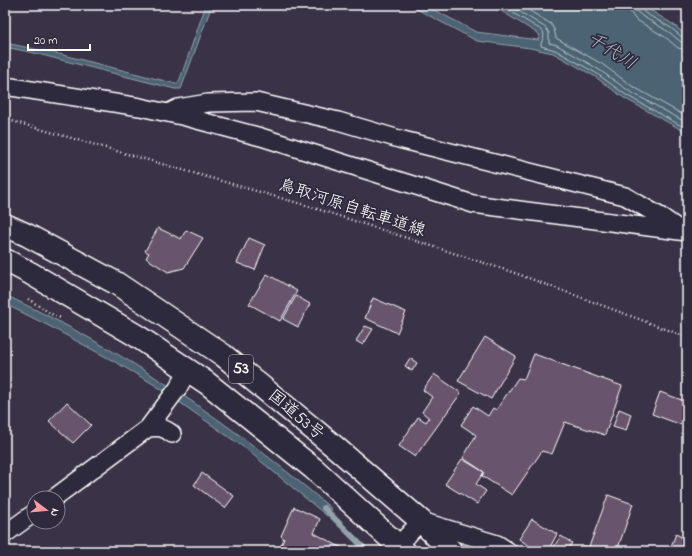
<svg xmlns="http://www.w3.org/2000/svg" width="692" height="556" font-family="'Indie Flower','Klee One',sans-serif">
<style>
.water{fill:#4b6472;stroke:#93a2aa}
.lines{fill:none;stroke-linecap:round;stroke-linejoin:round}
.shore{stroke:#b7c1c7;stroke-width:1}
.stream{stroke:#93a2aa;stroke-width:6}
.building{fill:#68546d;stroke:#fff}
.minor-casing{stroke:#fff;stroke-width:20}
.trunk-casing{stroke:#fff;stroke-width:25}
.path{stroke:#fff;stroke-width:2.5;stroke-dasharray:1 3;stroke-linecap:butt}
.minor{stroke:#2f2a3d;stroke-width:17}
.trunk{stroke:#2f2a3d;stroke-width:22}
.labels{text-anchor:middle;dominant-baseline:central;stroke-width:3.5;stroke-linejoin:round;paint-order:stroke}
.shield{fill:#2f2a3d;stroke:#c1bfc5;stroke-width:1}
.shield-label{font-size:16px;font-weight:bold;fill:#fff}
.street-label{font-size:17px;fill:#fff;stroke:#2f2a3d}
.water-label{font-size:18px;font-style:italic;fill:#aeb9c0;stroke:#2f2a3d}
</style>
<rect width="100%" height="100%" fill="#3a3247"/>
<filter id="ink" filterUnits="userSpaceOnUse"><feTurbulence type="fractalNoise" baseFrequency=".025" numOctaves="2"/><feDisplacementMap in="SourceGraphic" scale="8" xChannelSelector="R" yChannelSelector="G"/><feConvolveMatrix kernelMatrix="1 2 1 2 8 2 1 2 1" color-interpolation-filters="sRGB"/></filter>
<g filter="url(#ink)">
<path class="water" d="M206 5H212L181 89H175L30 52 5 47V43L55 53 177 84 180 79Z
M409 5H425L476 32 538 40 540 35 498 9 494 5H642L674 25 687 36V133L624 98 594 76 553 53 530 48 477 41Z
M5 295C124 350 233 424 332 509L327 516 246 449 155 385 117 363 49 326 5 304Z"/>
<g class="lines">
<path class="shore" d="M500 5 543 31 544 36 541 44V46L555 50 596 73 626 95 687 129
M509 5 546 28 549 33V43L557 45 598 69 629 91 687 123
M520 5 551 24 554 29 556 38 602 64 632 86 687 117
M629 5 631 13 635 19 665 37 678 48 687 50
M635 5 636 11 642 16 669 32 681 42 687 44
M640 5 641 9 645 13 671 28 683 38 687 39"/>
<path class="stream" d="M324 508 367 551"/>
</g>
<path class="building" d="M158 228 181 239 186 230 203 238 184 268 168 272 146 258 149 253 145 251Z
M249 238 265 245 255 270 237 263Z
M267 274 297 291 280 321 249 304Z
M296 296 310 304 298 327 283 319Z
M373 298 406 312 397 333 365 318Z
M365 326 373 329 363 345 356 341Z
M485 337 516 356 491 399 458 381Z
M534 354 622 386 605 435 565 422 552 454 542 451 512 495 482 476 484 472 463 458 476 435 461 425 473 406 488 416 493 408 496 410 518 378 524 379Z
M410 358 417 363 412 371 405 366Z
M434 374 461 393 415 457 399 446 418 417 426 422 429 418 422 412 432 397 423 390Z
M660 392 687 402V427L652 414Z
M67 402 91 425 73 443 49 421Z
M619 409 631 414 626 431 613 427Z
M462 459 484 472 476 484 486 491 477 504 445 484Z
M202 473 234 496 225 508 194 485Z
M608 495 633 504 617 551H581L583 546 589 547Z
M294 507 320 519 314 533 342 548 341 551H278L284 539 281 536Z
M532 519 557 534 548 551H537L519 539Z
M676 534 687 540V551H669Z
M561 536 572 543 567 551H551Z"/>
<g class="lines">
<g class="minor-casing">
<path id="minor" d="M5 86 140 107 186 117 261 137 473 204 687 232
M170 112 178 108 208 103 256 102 338 121 399 139 625 196 663 218 680 230
M148 428 178 388 188 370
M54 498 148 428C158 427 164 427 172 434
M5 534 34 513
M393 551 421 521 497 544 508 551"/>
</g>
<g class="trunk-casing">
<path id="trunk" d="M5 225 27 235 116 283 223 355 335 447 421 521 451 551
M5 260 30 273 137 336 207 383 314 469 404 551"/>
</g>
<path class="path" d="M5 119 305 205 515 273 687 337
M28 299 53 315 61 318"/>
<use href="#minor" class="minor"/>
<use href="#trunk" class="trunk"/>
</g>
</g>
<g class="labels">
<rect class="shield" x="229" y="355" width="24" height="28" rx="3"/>
<g class="shield-label">
<text x="241" y="369">53</text>
</g>
<g class="street-label">
<text transform="translate(352 208) rotate(18)">鳥取河原自転車道線</text>
<text transform="translate(296 415) rotate(40)">国道53号</text>
</g>
<g class="water-label">
<text transform="translate(611 52) rotate(32)">千代川</text>
</g>
</g>
<rect width="692" height="556" fill="none" stroke="#2f2a3d" stroke-width="20"/>
<rect x="10" y="10" width="672" height="536" fill="none" stroke="#fff" stroke-width="1.5" filter="url(#ink)"/>
<g transform="translate(46 510) rotate(106)"><circle r="19" fill="#2f2a3d" stroke="#827f8b"/>
<path d="M0-3L7 15L0 10L-7 15Z" fill="#ff9aa2"/>
<text y="-6" font-size="11" font-weight="bold" text-anchor="middle" fill="#ffffff">N</text>
</g>
<path d="M28 44v6h62v-6" fill="none" stroke="#ffffff" stroke-width="2"/>
<text x="34" y="44" font-size="12" fill="#ffffff" stroke="#2f2a3d" stroke-width="3" paint-order="stroke">20 m</text>
</svg>
